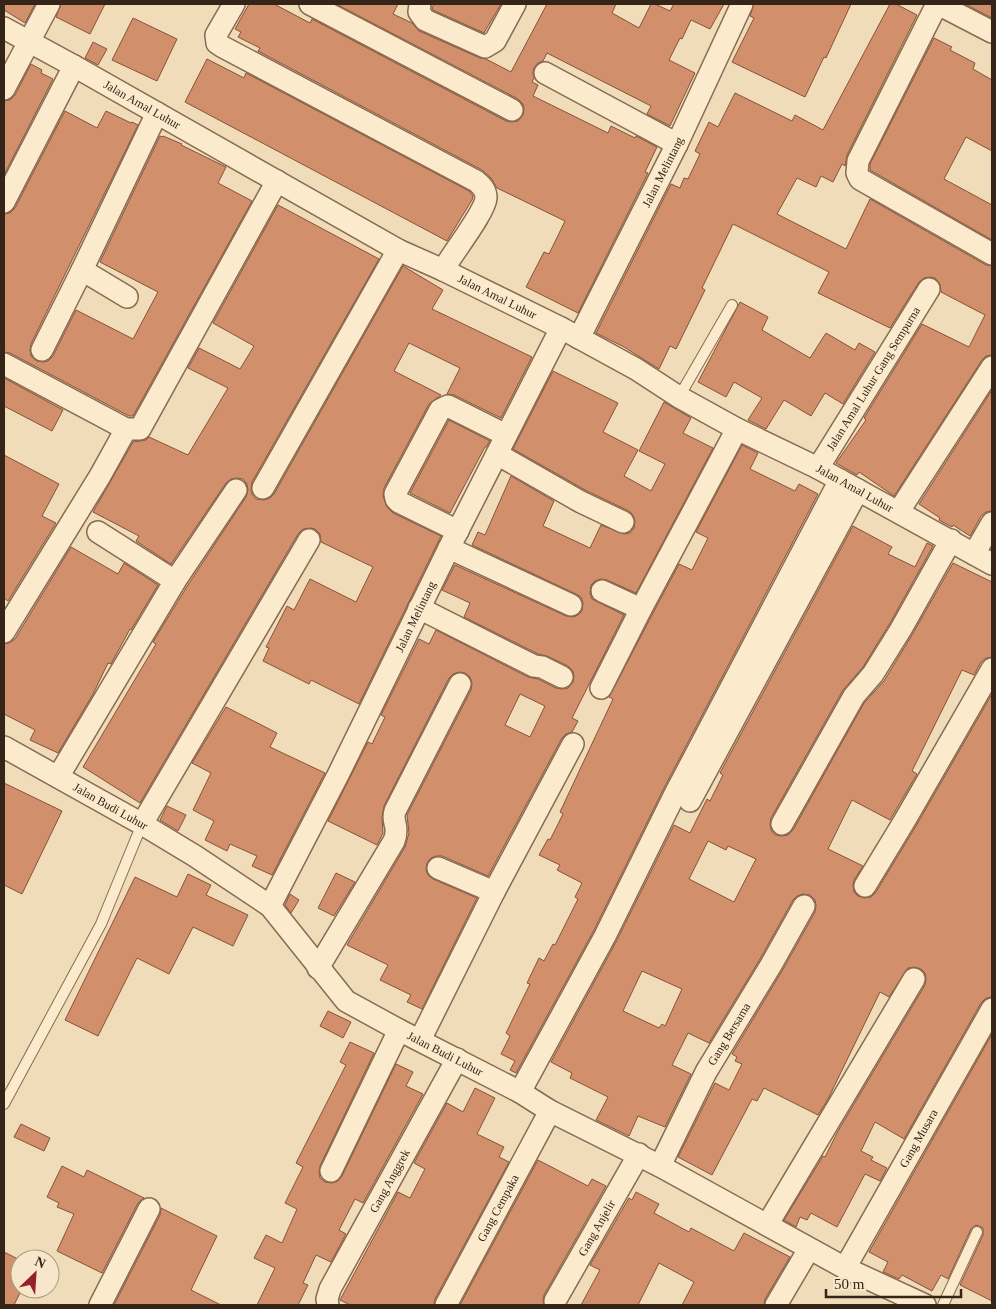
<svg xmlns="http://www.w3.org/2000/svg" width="996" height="1309" font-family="'Times New Roman',serif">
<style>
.building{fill:#d18f6c;stroke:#875237;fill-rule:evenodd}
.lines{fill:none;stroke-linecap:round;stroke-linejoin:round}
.lane-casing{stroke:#876b53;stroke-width:12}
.street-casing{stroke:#876b53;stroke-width:24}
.lane{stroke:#fbeacc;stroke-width:10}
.street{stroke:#fbeacc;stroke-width:21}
.labels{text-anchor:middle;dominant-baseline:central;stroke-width:4;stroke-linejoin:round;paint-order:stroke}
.street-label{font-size:12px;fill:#352519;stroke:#f7e6c9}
</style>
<rect width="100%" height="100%" fill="#f0dcb9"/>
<path class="building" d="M4 4H35L25 23 4 10Z
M61 4H105L90 34 56 17Z
M249 4H274L310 23 312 19 506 121 512 122 518 121 523 115 524 109 523 104 518 99 336 4H398L393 14 412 23 419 31 480 58 486 59 511 72 547 4H616L612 13 639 28 651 4H655L670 11 674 4H724L710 29 691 20 682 39 680 38 669 60 695 73 670 126 647 114 651 106 547 53 543 61 538 63 534 68 533 73 534 78 532 82 538 85 533 96 608 133 611 126 635 138 636 136 657 147 645 172 648 173 578 313 526 287 544 252 549 254 565 221 497 188 491 178 482 170 258 51 260 48 238 37 241 32 235 29Z
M434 4H501L484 33 433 10 432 8Z
M754 4H851L826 58 824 57 805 97 732 62 754 18 750 16Z
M890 4H896L917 15 847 155 845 166 842 164 833 182 821 176 816 187 797 178 777 214 846 249 870 199 986 265 992 266V355L986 356 982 360 894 496 859 472 857 475 836 463 866 420 864 418 922 324 969 347 985 315 941 292 940 284 935 278 929 277 924 278 919 282 890 328 818 293 829 272 733 224 702 288 705 290 676 349 670 346 659 369 624 347 596 333 671 184 680 188 684 178 688 179 700 154 695 151 709 122 718 127 735 93 792 121 795 115 823 130Z
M965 4H992V18Z
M133 18 177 39 157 81 112 60Z
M934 38 952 47 950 50 975 63 973 69 992 80V151L966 137 944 179 992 205V240L870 170V164Z
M93 42 107 49 98 65 85 58Z
M207 59 244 78 246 73 469 191 473 196 472 200 447 241 185 102Z
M31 64 42 70 41 73 53 79 4 175V101L10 100 15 95Z
M65 111 97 128 106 111 131 123 132 122 138 125 31 344 30 350 31 356 37 361 43 362 48 361 53 356 76 310 133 339 158 292 100 262 160 136 162 137 163 136 182 144 181 145 226 167 218 183 252 201 133 416H129L10 353 4 352V214L10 213 15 208Z
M278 205 379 259 252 482 251 489 252 494 256 499 264 500 270 498 274 494 403 266 443 290 432 309 532 357 501 418 454 395 447 394 460 368 409 343 394 371 441 395 429 404 384 488 383 496 387 507 393 513 441 536 359 704 311 680 309 684 263 661 269 648 266 647 287 606 294 610 310 579 356 602 373 567 321 542 320 534 315 529 310 528 303 529 298 534 140 803 83 767 156 644 153 642 186 588 246 497 248 490 247 484 243 479 237 478 231 479 226 483 171 564 136 541 139 536 93 512 133 442 146 440 149 437 188 455 228 388 188 368 199 348 240 369 254 346 213 323Z
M740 302 768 317 762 330 810 358 826 333 855 350 859 343 875 352 843 404 825 393 811 416 784 400 766 429 748 420 762 398 734 382 726 397 698 382Z
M553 371 618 403 603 432 638 450 624 476 651 491 665 464 639 451 664 402 691 418 683 433 713 448 636 593 607 580 601 579 595 581 591 585 590 593 592 599 624 615 572 718 578 721 572 732 566 734 562 738 488 876 442 856H436L431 858 427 863 426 870 428 875 433 879 477 898 422 1009 407 1002 411 995 380 980 388 965 347 945 405 847 409 833 407 815 471 690 472 683 470 677 465 673 459 672 453 674 449 678 384 806 382 818 383 833 377 845 328 821 368 742 372 744 385 717 381 715 419 639 429 644 436 630 528 677 538 679 556 688 562 689 568 688 573 682 574 676 573 671 568 666 547 656 538 654 464 617 470 603 442 590 455 565 566 616 573 617 578 615 582 611 583 603 581 597 576 594 472 545 478 532 485 535 511 476 554 501 543 526 590 548 601 525 624 534 630 533 634 528 635 521 633 515 629 511 587 491 513 449ZM520 694 545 706 530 737 505 725Z
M4 378 63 410 52 431 4 406Z
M992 390V511L986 512 981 516 970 536 953 525 952 527 939 520 940 518 919 504Z
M449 420 490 441 486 447H485L450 513 410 493Z
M742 445 758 453 750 469 795 491 799 484 818 494 664 788 594 930 516 1073 510 1070 515 1061 501 1054 510 1036 506 1033 530 984 527 983 539 958 544 961 553 944 555 945 578 899 575 897 582 883 557 870 560 865 539 855 548 839 550 840 563 814 560 812 613 699 609 697 652 615 679 564 692 570 708 538 696 532Z
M4 455 59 484 42 516 56 523 8 601 4 598Z
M853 526 892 547 888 554 915 567 927 543 933 546 890 623 863 667 843 690 771 818 770 824 771 830 775 835 782 836 788 835 793 830 864 703 884 681 912 635 953 563 992 582V657L986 658 981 662 974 675 962 670 912 771 917 774 890 820 852 800 828 849 863 866 854 880 853 885 854 892 858 896 864 898 871 897 876 892 916 826 992 694V997L986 998 981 1003 904 1139 875 1122 861 1151 873 1157 871 1160 887 1168 880 1181 865 1174 837 1227 811 1213 807 1220 800 1217 796 1227 784 1220 823 1156 825 1157 838 1131 925 985 926 979 925 973 921 969 915 967 908 968 889 997 880 992 828 1099 818 1115 764 1088 757 1101 752 1099 712 1175 678 1157 715 1083 729 1090 742 1064 735 1061 737 1057 732 1054 782 971 815 912 816 905 815 900 810 895 803 894 797 896 793 900 760 959 709 1043 688 1033 672 1065 691 1074 665 1127 638 1116 629 1136 596 1120 608 1097 570 1078 572 1073 551 1062 616 942 674 825 690 833 707 799 710 801 723 775 720 773 728 758ZM708 841 726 850 728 846 756 859 734 902 689 879ZM642 971 682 989 665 1026 662 1024 659 1028 623 1011Z
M71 547 118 574 124 563 158 585 131 630 130 629 111 664 108 663 93 694 58 753 30 740 35 730 4 714V644L9 643 15 639Z
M226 707 277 733 270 747 325 773 272 875 252 866 257 856 230 844 227 851 205 840 214 821 193 810 211 773 192 763Z
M4 783 62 811 22 894 4 885Z
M167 806 186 815 178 831 160 820Z
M336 873 355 882 334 916 318 908Z
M188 874 211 885 206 895 248 915 233 946 193 927 169 974 137 958 98 1036 65 1020 135 877 177 897Z
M290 894 299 900 291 913 285 905Z
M328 1011 351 1022 343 1038 320 1026Z
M992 1034V1301L960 1285 983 1235V1228L979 1226 976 1225 971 1229 948 1279 941 1275 932 1291 902 1275 899 1279 883 1272 888 1262 869 1252Z
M350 1042 374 1053 320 1166 319 1172 320 1178 325 1182 332 1183 338 1181 342 1176 396 1064 413 1072 406 1086 423 1094 363 1203 355 1199 339 1230 346 1234 331 1262 316 1255 303 1283 308 1285 298 1305H257L275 1268 254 1258 266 1235 282 1243 297 1209 285 1203 303 1167 296 1163 346 1065 340 1062Z
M475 1088 495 1098 477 1134 504 1147 499 1157 509 1162 435 1299 434 1305H350L340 1300 398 1192 410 1198 425 1169 414 1163 447 1103 463 1112Z
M21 1124 50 1138 44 1151 14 1137Z
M538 1160 588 1186 592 1179 606 1186 544 1295 543 1301 544 1305H460Z
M62 1166 84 1177 87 1170 144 1198 138 1203 102 1273 57 1251 74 1214 57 1207 59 1203 47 1197Z
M636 1192 659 1204 654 1213 689 1232 691 1228 734 1251 744 1233 790 1257 765 1299 764 1305H682L694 1282 659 1263 638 1305H581L600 1270 590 1265 629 1198 632 1200Z
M161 1208 217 1236 191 1290 221 1305H114L160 1215Z
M4 1252 20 1260V1293L14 1305H4Z"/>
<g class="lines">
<g class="lane-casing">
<path id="lane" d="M679 397 732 305
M4 1104 101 924 142 824
M943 1305 977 1232"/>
</g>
<g class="street-casing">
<g id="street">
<path d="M234 4 216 35 217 43 223 47 476 181C482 186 486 190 486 198 485 212 452 254 443 270"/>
<path d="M310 4 512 110"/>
<path d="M420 4 419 12 425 20 485 47 495 41 515 4"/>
<path d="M937 4 858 161 857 173 860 179 992 254"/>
<path d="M938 4 992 32"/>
<path id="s1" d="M4 28 74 66 398 250 443 270 561 328 636 369 679 397 737 429 818 468 992 564"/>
<path d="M545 73 677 144"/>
<path d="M4 89 49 4"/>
<path d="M4 202 74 66"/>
<path d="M82 270 127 297"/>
<path id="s2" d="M579 338 677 144 742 4"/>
<path d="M42 350 82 270 157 113"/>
<path d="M4 364 126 429H140L277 181"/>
<path d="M497 454 581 502 623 522"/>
<path id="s3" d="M818 468 929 289"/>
<path d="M263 488 398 250"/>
<path d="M899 511 992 367"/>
<path d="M458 531 399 502 396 499 395 494 440 410 448 406 506 435"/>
<path d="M98 532 175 581 236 490"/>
<path d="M449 548 571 605"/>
<path d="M974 554 992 523"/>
<path d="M602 591 641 609"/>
<path d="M419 608 534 666 542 667 562 677"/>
<path d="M4 632 100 476 126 429"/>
<path d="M601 688 641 609 737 429"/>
<path id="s4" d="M4 747 142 824 195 856 270 906 346 1001 399 1030 520 1092 550 1111 660 1166 845 1268 925 1305"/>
<path d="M58 777 175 581"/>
<path d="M690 801 858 490"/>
<path d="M142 824 309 540"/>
<path d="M782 824 854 696 873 674 901 629 951 540"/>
<path d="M438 868 494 892"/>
<path d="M865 886 905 820 992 669"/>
<path id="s5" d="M270 906 339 773 449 548 561 328"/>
<path d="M318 968 394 841C400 825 391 823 395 811L460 684"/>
<path d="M420 1040 494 892 573 744"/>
<path d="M520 1092 605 936 675 794 840 480"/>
<path id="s6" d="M660 1166 706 1072 771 965 804 906"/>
<path d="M331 1171 399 1030"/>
<path d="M767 1225 914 979"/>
<path id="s7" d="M845 1268 992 1009"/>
<path id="s8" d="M555 1301 639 1154"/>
<path d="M100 1305 149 1209"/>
<path id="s9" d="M328 1305 327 1299 330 1289 457 1059"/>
<path id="s10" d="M446 1305 550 1111"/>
<path d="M776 1305 809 1249"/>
</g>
</g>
<use href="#lane" class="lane"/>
<use href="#street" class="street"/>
</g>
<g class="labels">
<g class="street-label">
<text stroke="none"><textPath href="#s1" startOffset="158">Jalan Amal Luhur</textPath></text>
<text stroke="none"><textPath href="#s2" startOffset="186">Jalan Melintang</textPath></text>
<text stroke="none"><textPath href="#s1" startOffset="562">Jalan Amal Luhur</textPath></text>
<text stroke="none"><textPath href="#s3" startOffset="105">Jalan Amal Luhur Gang Sempurna</textPath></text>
<text stroke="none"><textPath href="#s1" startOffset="968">Jalan Amal Luhur</textPath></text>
<text stroke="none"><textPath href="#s5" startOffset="324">Jalan Melintang</textPath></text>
<text stroke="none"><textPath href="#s4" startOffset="122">Jalan Budi Luhur</textPath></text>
<text stroke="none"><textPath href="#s6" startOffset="149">Gang Bersama</textPath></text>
<text stroke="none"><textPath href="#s4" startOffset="544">Jalan Budi Luhur</textPath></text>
<text stroke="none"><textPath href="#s7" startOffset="149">Gang Musara</textPath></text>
<text stroke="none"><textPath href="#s9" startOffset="140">Gang Anggrek</textPath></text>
<text stroke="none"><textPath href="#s10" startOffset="110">Gang Cempaka</textPath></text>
<text stroke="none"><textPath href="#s8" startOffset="84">Gang Anjelir</textPath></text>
</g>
</g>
<rect width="996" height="1309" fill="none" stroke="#352519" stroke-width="10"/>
<g transform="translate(35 1274) rotate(25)"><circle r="24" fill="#f7e6c9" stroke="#a99983"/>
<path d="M0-4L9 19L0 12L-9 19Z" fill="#992029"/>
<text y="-8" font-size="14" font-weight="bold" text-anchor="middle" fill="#352519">N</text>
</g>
<path d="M826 1289v8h135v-8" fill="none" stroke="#352519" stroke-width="2.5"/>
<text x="834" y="1289" font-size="15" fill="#352519" stroke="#f7e6c9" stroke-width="4" paint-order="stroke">50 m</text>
</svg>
